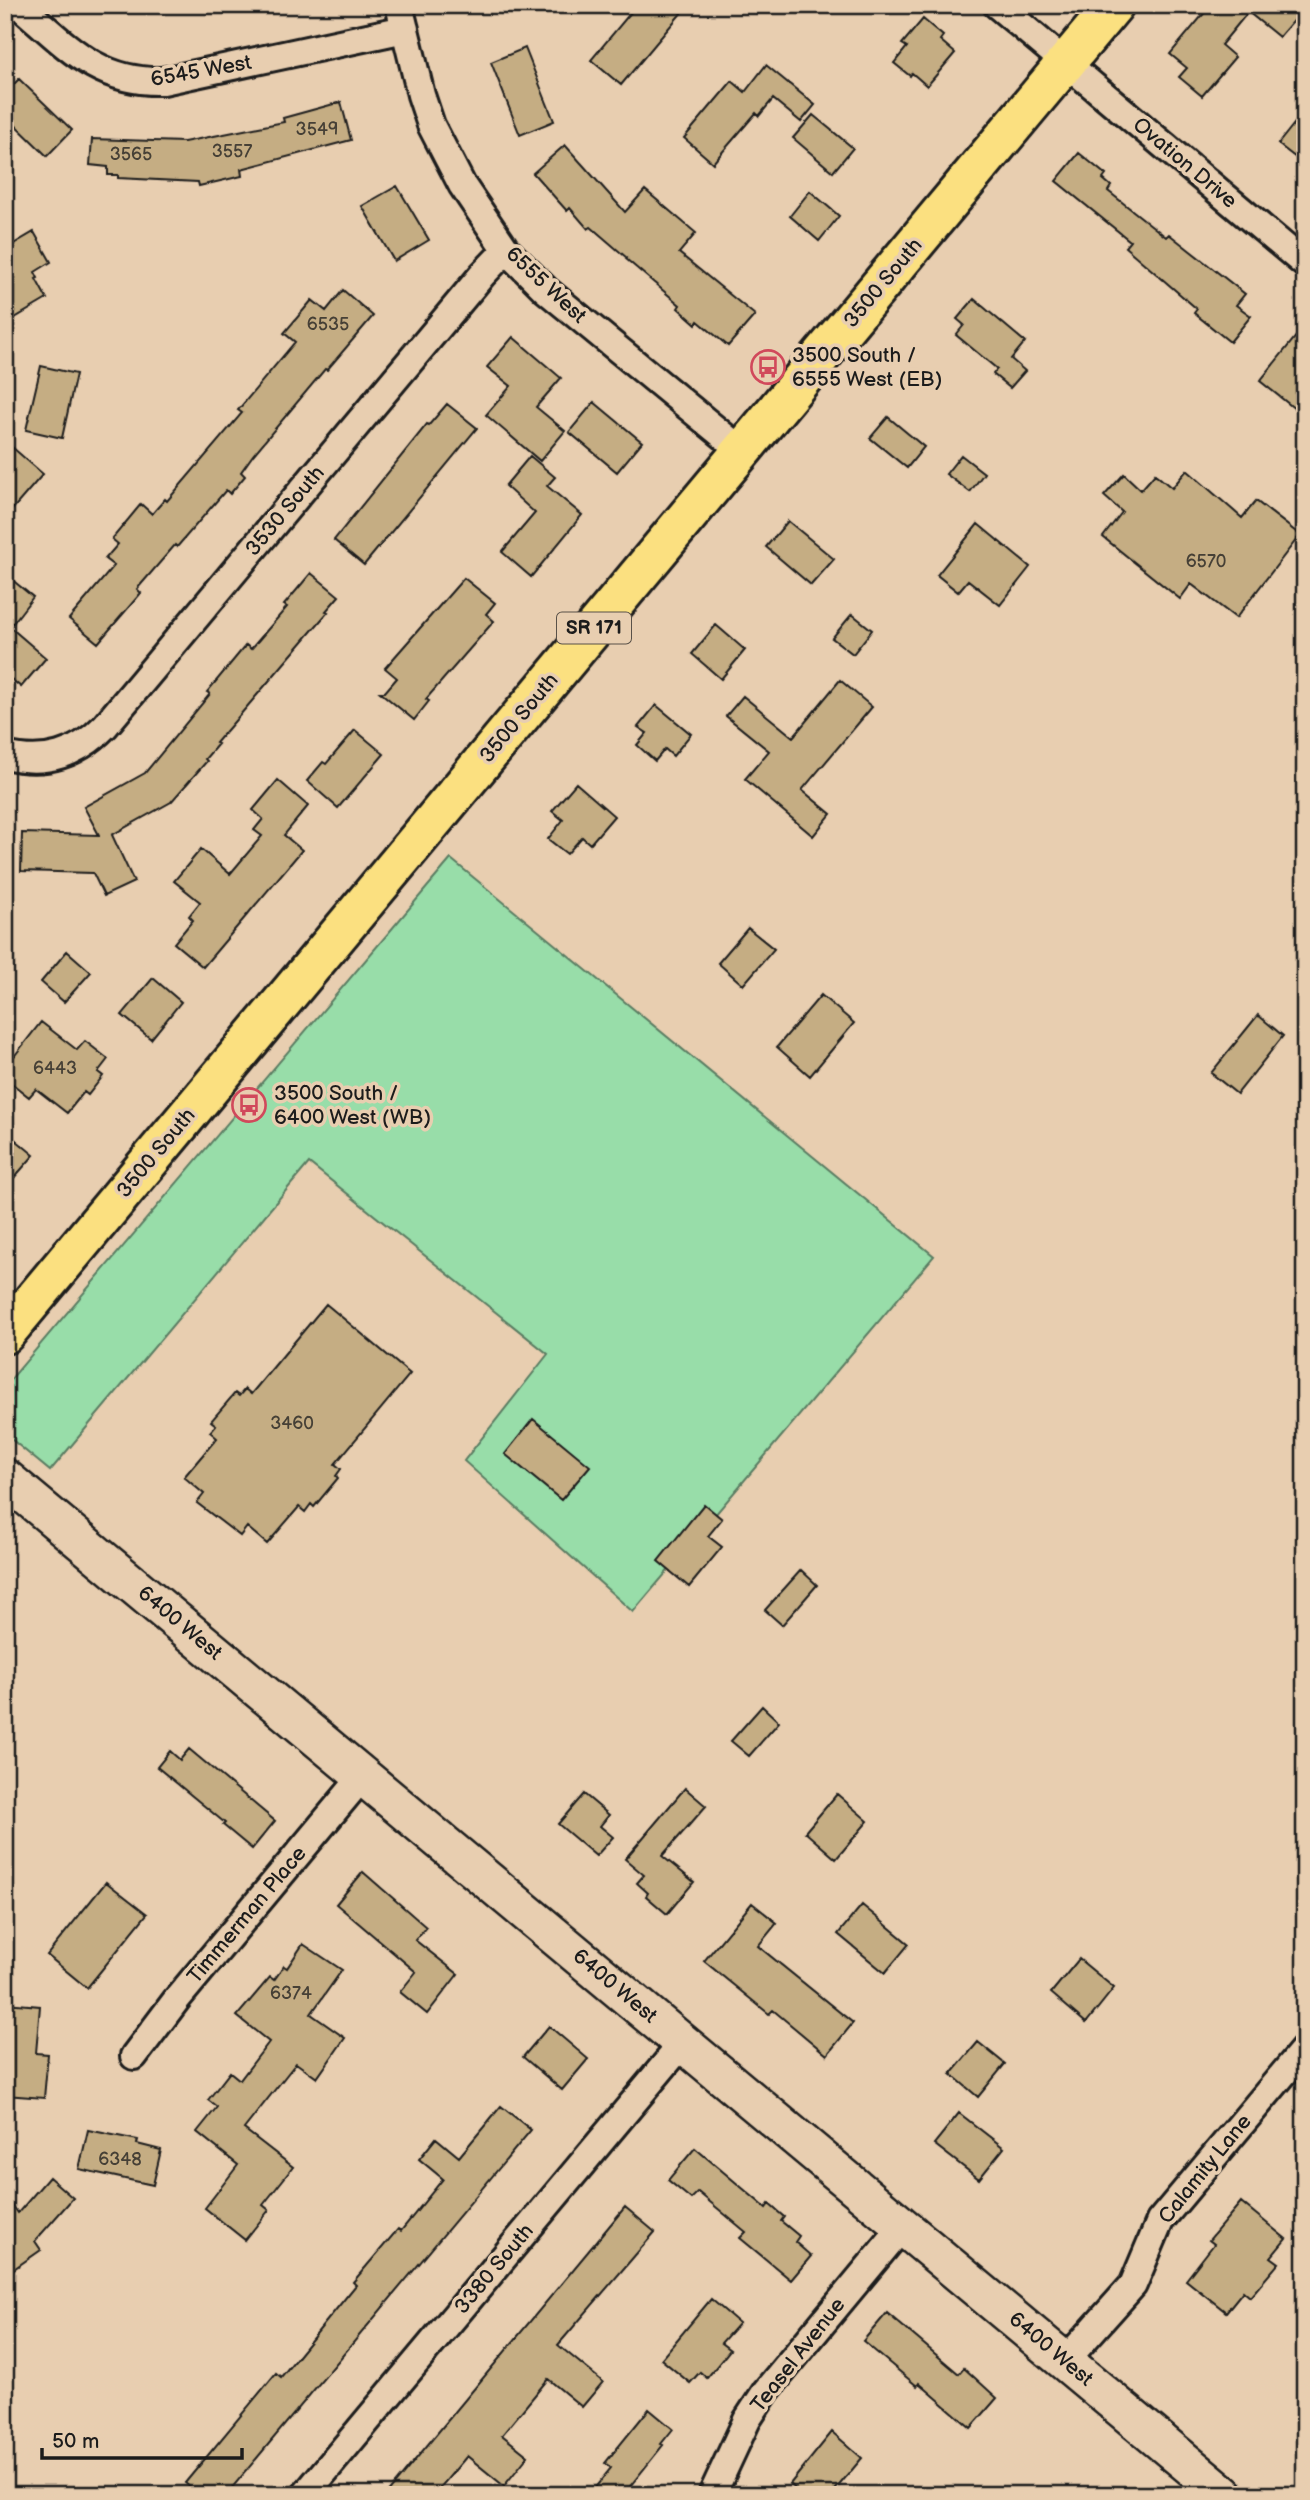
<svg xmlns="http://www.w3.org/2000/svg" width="1310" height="2500" font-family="'Balsamiq Sans',sans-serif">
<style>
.green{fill:#98dda9;stroke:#5a7c62;stroke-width:2}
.building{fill:#c5ad83;stroke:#1c1c1c;stroke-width:2}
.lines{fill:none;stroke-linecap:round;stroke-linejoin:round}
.street-casing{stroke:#1c1c1c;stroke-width:32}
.secondary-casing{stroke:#1c1c1c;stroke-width:42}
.primary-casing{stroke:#1c1c1c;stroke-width:44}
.street{stroke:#e8ceb0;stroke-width:26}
.secondary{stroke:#e8ceb0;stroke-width:37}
.primary{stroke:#fbe080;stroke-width:38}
.labels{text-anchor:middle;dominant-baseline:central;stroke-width:7;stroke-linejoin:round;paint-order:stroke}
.number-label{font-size:18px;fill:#464036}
.shield{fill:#e8ceb0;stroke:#595148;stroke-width:2}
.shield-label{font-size:19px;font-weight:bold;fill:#1c1c1c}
.street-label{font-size:21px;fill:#1c1c1c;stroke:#e8ceb0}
.poi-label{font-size:21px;fill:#1c1c1c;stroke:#e8ceb0;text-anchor:start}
</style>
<rect width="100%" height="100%" fill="#e8ceb0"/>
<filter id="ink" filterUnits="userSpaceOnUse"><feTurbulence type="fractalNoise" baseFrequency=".0143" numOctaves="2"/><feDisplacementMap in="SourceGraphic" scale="14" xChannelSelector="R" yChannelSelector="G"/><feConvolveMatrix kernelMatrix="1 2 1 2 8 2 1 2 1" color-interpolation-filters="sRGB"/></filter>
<g filter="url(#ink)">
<path class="green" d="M451 859 934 1256 633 1612 464 1461 548 1354 309 1163 50 1471 5 1434V1386Z"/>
<path class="building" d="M637 5H688L621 85 591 60Z
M1211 5H1305V7L1279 37 1248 12 1221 45 1235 57 1202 96 1179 77 1187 68 1170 54Z
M923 19 943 36 940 40 955 53 927 86 912 73 910 76 894 63 907 47 902 44Z
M525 48 554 121 520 135 491 62Z
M766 65 815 105 801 122 773 99 759 116 756 113 713 163 684 138 732 81 745 92Z
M19 79 72 130 47 156 5 115V93Z
M341 102 351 140 241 169 242 176 199 186 198 182 118 178V175H108V167L90 165 92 139 184 142 284 122 283 118Z
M1305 110V165L1278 144Z
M813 115 853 148 833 172 793 138Z
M565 145 625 212 645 190 696 233 679 253 755 315 728 346 698 321 696 324 678 308 680 305 626 259 627 258 591 227 588 229 570 208 567 211 533 173Z
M1079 153 1106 175 1103 179 1111 186 1108 191 1166 237 1169 234 1245 294 1236 305 1251 316 1230 342 1194 313 1197 309 1125 247 1130 241 1056 181Z
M397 186 429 240 394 261 362 206Z
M810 191 839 216 819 241 790 216Z
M34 232 51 262 35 272 38 278 36 279 47 299 13 319 5 305V249Z
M343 290 373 316 327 370 325 369 253 455 241 472 245 476 230 494 226 490 177 547 175 545 137 589 141 593 98 643 69 619 114 566 105 559 118 544 112 539 141 504 152 514 165 499 167 501 242 413 238 410 295 342 284 333 312 300 326 311Z
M974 299 1025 342 1011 359 1025 371 1010 388 993 374 997 369 956 335 964 325 957 319Z
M1305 325V417L1260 381Z
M513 337 561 378 536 407 565 431 540 461 486 415 511 386 487 367Z
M41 366 76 374 62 438 26 430Z
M594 402 642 442 617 472 569 432Z
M447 404 477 428 364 565 334 540 427 424 429 425Z
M888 417 924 447 907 468 870 438Z
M5 441 43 474 5 518Z
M961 455 984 473 970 492 946 474Z
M530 456 555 477 547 486 582 515 531 577 502 552 535 513 505 486Z
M1187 470 1242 518 1256 501 1300 535 1236 618 1191 584 1180 599 1103 537 1122 512 1104 496 1124 474 1141 490 1155 474 1172 488Z
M788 521 834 559 811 585 766 547Z
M978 524 1030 567 1000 605 968 580 958 592 937 575Z
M311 573 339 596 326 611 328 612 216 743 218 744 205 759 207 761 171 802 112 835 134 882 104 896 93 873 21 871 22 833 99 835 84 807 145 773 210 694 207 692 246 645 251 649 287 607 284 605Z
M5 574 33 597 10 627 46 658 21 687 5 674Z
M464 578 495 603 486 614 494 621 426 699 429 701 414 720 380 692H385L397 678 385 668Z
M852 614 872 630 853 654 832 638Z
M716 625 745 650 721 679 692 654Z
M840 680 872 707 802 790 831 814 813 836 745 779 769 751 726 716 743 696 793 737Z
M656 705 691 734 673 756 665 749 655 761 637 745 647 733 638 727Z
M355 730 384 754 338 808 307 781 323 762 326 764Z
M278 780 308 806 284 835 302 850 203 967 174 943 193 920 189 916 200 902 174 881 201 849 230 874 262 836 254 830 263 819 253 810Z
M576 783 614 816 590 844 582 837 567 854 548 839 563 820 552 811Z
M748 928 774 949 743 985 718 963Z
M67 951 91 972 64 1002 41 982Z
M153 978 181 1002 151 1039 122 1015Z
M821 995 854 1023 810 1076 777 1047Z
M1258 1015 1283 1036 1237 1094 1211 1073Z
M41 1022 77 1050 85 1041 108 1059 98 1072 103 1076 88 1095 84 1092 67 1113 36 1089 29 1097 5 1078V1068Z
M5 1131 34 1155 5 1188Z
M326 1304 410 1374 335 1464 341 1469 336 1476 338 1478 314 1507 311 1504 305 1512 299 1507 267 1544 247 1527 240 1536 197 1503 204 1494 184 1477 217 1438 210 1432 216 1425 211 1421 235 1393 239 1396 245 1389 251 1394Z
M533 1419 590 1466 561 1500 505 1454Z
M704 1504 722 1519 708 1536 722 1547 689 1587 658 1561Z
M801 1570 817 1585 782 1625 765 1610Z
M762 1706 779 1722 749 1756 731 1741Z
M189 1749 275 1821 252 1849 223 1825 225 1823 157 1767 170 1751 180 1760Z
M685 1788 706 1806 662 1856 694 1882 667 1914 646 1896 648 1893 637 1883 644 1875 625 1859Z
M584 1794 609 1815 600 1826 613 1837 596 1856 558 1824Z
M837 1794 868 1821 836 1859 805 1832Z
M363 1872 426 1927 415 1940 458 1974 427 2014 400 1992 416 1972 336 1904Z
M106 1882 147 1914 87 1988 47 1955Z
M752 1903 777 1923 758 1946 853 2023 827 2055 773 2010 769 2014 704 1961Z
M862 1905 909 1944 885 1973 838 1934Z
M303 1944 342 1970 311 2014 345 2038 317 2078 296 2063 244 2129 293 2167 263 2205 269 2210 245 2240 205 2208 238 2165 197 2132 217 2107 208 2100 230 2072 240 2080 269 2042 237 2016 270 1977 274 1980 284 1966 287 1968Z
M1079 1959 1114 1988 1086 2023 1051 1993Z
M5 2003 40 2006 36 2053 48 2054 44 2098 5 2095Z
M549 2026 588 2059 562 2090 523 2057Z
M978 2042 1005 2064 978 2097 951 2074Z
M501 2106 531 2130 226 2495H199L185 2483 276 2373 281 2377 356 2285 353 2282 398 2229 401 2231 443 2179 419 2159 436 2138 459 2157Z
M959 2113 1004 2148 979 2179 934 2144Z
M88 2130 138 2140 137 2144 161 2150 153 2185 79 2169Z
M695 2148 766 2208 769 2204 784 2217 781 2221 799 2236 795 2242 811 2256 791 2280 740 2238 746 2232 698 2192 691 2199 668 2180Z
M49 2177 73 2198 35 2241 41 2250 5 2275V2195L18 2213Z
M1241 2202 1286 2239 1271 2257 1279 2263 1250 2297 1243 2291 1226 2312 1186 2280 1214 2244 1209 2240Z
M625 2207 655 2232 558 2345 603 2382 582 2407 548 2379 502 2435 528 2456 504 2486 467 2456 434 2495H386Z
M711 2299 739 2323 721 2343 730 2350 707 2378 700 2372 690 2383 661 2359Z
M887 2313 959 2374 964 2368 997 2398 971 2428 919 2383 917 2386 863 2341Z
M649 2409 673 2429 661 2444 663 2445 623 2495H589L611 2468 605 2463Z
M832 2432 862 2458 831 2495H802L790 2484Z"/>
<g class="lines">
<g class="street-casing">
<path id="street" d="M19 5C66 45 97 83 163 81L405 29
M399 5 421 95 431 125 462 185 506 250 546 290 742 451
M997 5 1305 264
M5 755C45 765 77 755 105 726L483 274 506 250
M134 2056 177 1999 363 1776
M1065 2361 1133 2285 1160 2221 1305 2048
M305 2495 683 2043
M712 2495 747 2420 766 2391 903 2226"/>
</g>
<g class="secondary-casing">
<path id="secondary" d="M5 1478 1225 2495"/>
</g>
<g class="primary-casing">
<path id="primary" d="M5 1334 1114 5"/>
</g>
<use href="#street" class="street"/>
<use href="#secondary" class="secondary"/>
<use href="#primary" class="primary"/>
</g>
</g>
<defs>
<g id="bus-ring" transform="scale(1.75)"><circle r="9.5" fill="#e8ceb0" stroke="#d1495b" stroke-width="1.5"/><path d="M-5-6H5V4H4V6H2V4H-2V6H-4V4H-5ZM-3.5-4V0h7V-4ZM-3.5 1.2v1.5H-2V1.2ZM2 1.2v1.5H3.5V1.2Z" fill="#d1495b"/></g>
</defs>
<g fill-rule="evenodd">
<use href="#bus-ring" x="768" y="367"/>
<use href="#bus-ring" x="249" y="1105"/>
</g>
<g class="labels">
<g class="number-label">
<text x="317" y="129">3549</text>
<text x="232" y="151">3557</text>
<text x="131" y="154">3565</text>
<text x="328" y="324">6535</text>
<text x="1206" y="561">6570</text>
<text x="55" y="1068">6443</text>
<text x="292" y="1423">3460</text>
<text x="291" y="1993">6374</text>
<text x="120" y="2159">6348</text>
</g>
<rect class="shield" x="557" y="612.5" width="74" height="31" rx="5"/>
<g class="shield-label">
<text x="594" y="628">SR 171</text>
</g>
<g class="street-label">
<text transform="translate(201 71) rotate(-10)">6545 West</text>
<text transform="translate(1185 163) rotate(40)">Ovation Drive</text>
<text transform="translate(883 283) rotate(-50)">3500 South</text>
<text transform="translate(546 285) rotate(43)">6555 West</text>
<text transform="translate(285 511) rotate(-50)">3530 South</text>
<text transform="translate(519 718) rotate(-50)">3500 South</text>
<text transform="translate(156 1153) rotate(-50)">3500 South</text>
<text transform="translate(180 1623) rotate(40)">6400 West</text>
<text transform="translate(247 1915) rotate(-50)">Timmerman Place</text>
<text transform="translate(615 1986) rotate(40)">6400 West</text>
<text transform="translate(1205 2169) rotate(-51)">Calamity Lane</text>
<text transform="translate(494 2269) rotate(-50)">3380 South</text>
<text transform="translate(1051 2349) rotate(40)">6400 West</text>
<text transform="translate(798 2355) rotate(-52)">Teasel Avenue</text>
</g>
<g class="poi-label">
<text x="792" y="355">3500 South /<tspan x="792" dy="24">6555 West (EB)</tspan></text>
<text x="274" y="1093">3500 South /<tspan x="274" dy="24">6400 West (WB)</tspan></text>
</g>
</g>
<rect width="1310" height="2500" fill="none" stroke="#e8ceb0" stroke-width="28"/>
<rect x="14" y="14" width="1282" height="2472" fill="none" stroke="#1c1c1c" stroke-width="2.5" filter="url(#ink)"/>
<path d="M42 2448v10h200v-10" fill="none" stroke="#1c1c1c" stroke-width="3.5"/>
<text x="52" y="2448" font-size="21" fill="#1c1c1c" stroke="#e8ceb0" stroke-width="5" paint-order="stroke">50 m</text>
</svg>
